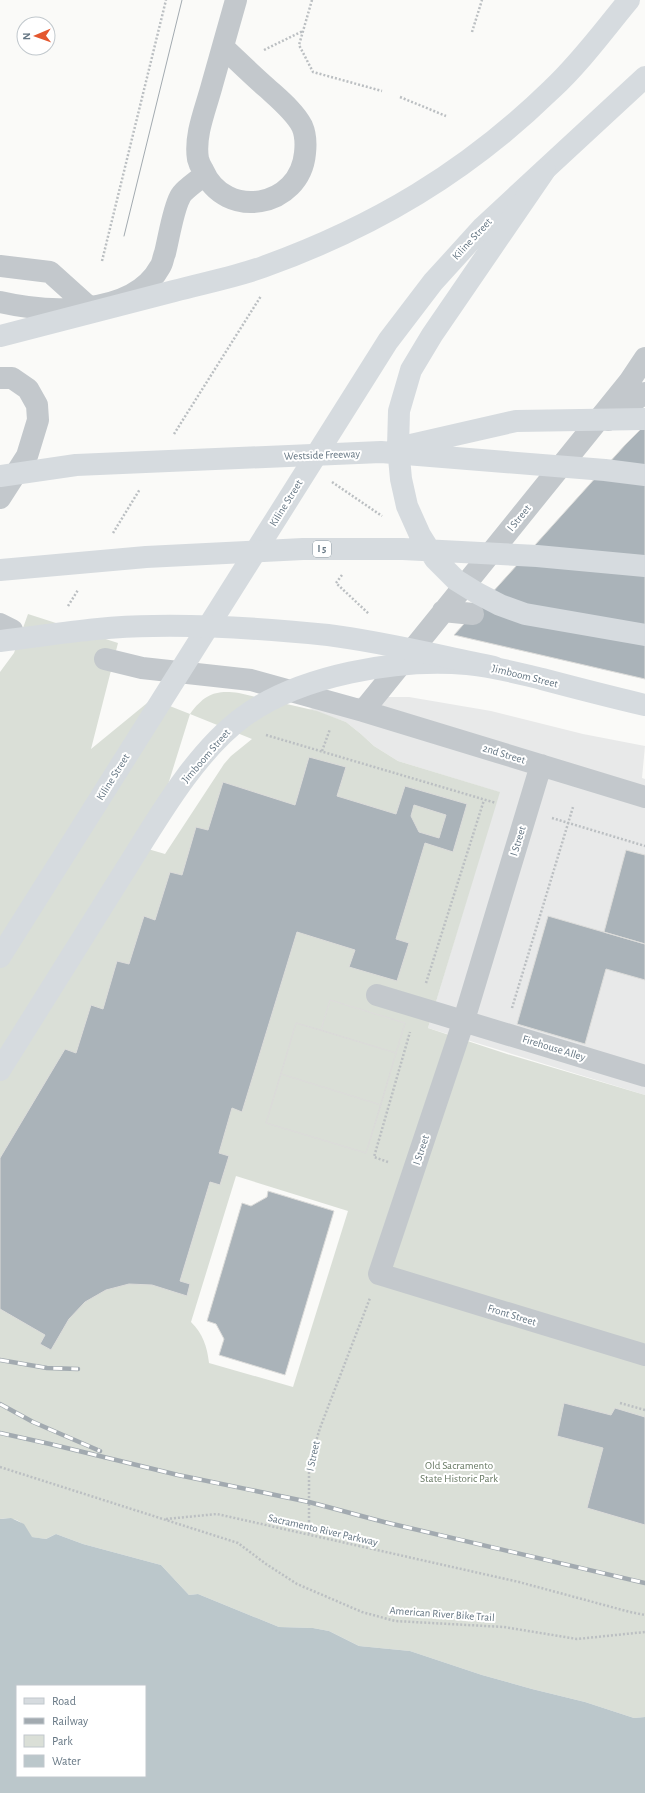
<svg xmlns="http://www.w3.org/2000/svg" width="645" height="1793" font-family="'Alegreya Sans',sans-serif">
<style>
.built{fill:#e8e9e9}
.green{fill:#dadfd7;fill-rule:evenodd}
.water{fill:#bbc7cb;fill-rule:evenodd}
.building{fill:#aab3b9;stroke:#dcdcda;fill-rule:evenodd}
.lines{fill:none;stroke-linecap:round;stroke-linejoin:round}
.path{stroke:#bbbfc2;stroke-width:2.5;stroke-dasharray:2 2;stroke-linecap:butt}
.minor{stroke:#c3c8cc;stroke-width:22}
.major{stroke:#d6dbdf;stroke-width:22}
.highway{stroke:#d6dbdf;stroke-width:22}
.tram{stroke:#a2aab0;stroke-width:1}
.rail-casing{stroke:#a2aab0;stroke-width:4.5}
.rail{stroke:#fff;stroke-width:3;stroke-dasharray:9;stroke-linecap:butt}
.labels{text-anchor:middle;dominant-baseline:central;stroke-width:4;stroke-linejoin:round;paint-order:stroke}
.shield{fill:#fff;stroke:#939fa8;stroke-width:1}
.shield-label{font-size:10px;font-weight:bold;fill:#657683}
.street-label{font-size:11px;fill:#657683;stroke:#fff}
.park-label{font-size:11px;fill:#687a64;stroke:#fff}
</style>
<rect width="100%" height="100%" fill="#fafaf8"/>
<path class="built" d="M364 697H409L491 711 583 734 645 746 642 778 645 779V1095L428 1028 499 792 398 761 374 746 361 734 346 722 309 709 342 700Z"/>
<path class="green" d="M28 614 118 643 91 749 152 699 190 714C205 694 215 690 239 693L317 711 346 722 361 734 374 746 398 761 500 792 428 1028 507 1054 645 1095V1717L634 1718 585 1702 532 1689 482 1675 410 1651 359 1646 329 1631 313 1628 279 1627 198 1594 189 1595 161 1565 83 1544 56 1534 46 1539 31 1537C23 1522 18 1517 0 1519V672L14 653ZM190 714 252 739 231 756 224 764 165 854 148 849ZM236 1176 348 1211 293 1387 209 1363C207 1346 203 1334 191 1322Z"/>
<path class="water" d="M11 1518 24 1524 32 1537 46 1539 56 1534 83 1544 161 1565 189 1595 198 1594 279 1627 313 1628 329 1631 359 1646 410 1651 482 1675 532 1689 585 1702 634 1718 645 1717V1793H0V1519ZM17 1686H145V1776H17Z"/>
<path class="building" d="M645 425V679L454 635 625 445Z
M309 757 346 767 337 796 396 814 405 786 467 804 453 852 425 843 396 939 409 943 397 981 349 967 355 950 297 932 242 1112 232 1108 219 1153 229 1156 220 1185 210 1182 180 1281 190 1284 187 1296 152 1285 129 1284 106 1290 85 1302 69 1319 51 1350 40 1344 45 1335 0 1309V1158L65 1049 76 1053 91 1005 103 1009 117 961 129 964 144 916 155 920 170 872 182 875 196 827 208 830 223 782 295 805ZM414 805 446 815 439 838 419 832 411 816Z
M626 850 645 855V944L604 932Z
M548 916 645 944V980L606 969 585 1044 517 1024Z
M330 1000 405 1023 366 1153 266 1123 296 1023 321 1030Z
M330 1000 405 1023 396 1053 321 1030Z
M296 1023 396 1053 381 1105 281 1074Z
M281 1074 381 1105 366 1153 266 1123Z
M268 1191 334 1211 285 1375 219 1355 224 1339 216 1324 207 1321 242 1203 251 1206 267 1197Z
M564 1403 611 1415 615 1408 645 1417V1525L587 1508 603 1448 557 1436Z"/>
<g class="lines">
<path class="path" d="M312 0 299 45 313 72 382 91
M472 32 482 0
M264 50 303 31
M400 97 446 116
M102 261 166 0
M174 434 261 296
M332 482 382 516
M113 533 140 489
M342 575 336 583 369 614
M68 606 78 590
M266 735 496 803
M322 751 330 729
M552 818 645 846
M426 983 484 800
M512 1008 573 807
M388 1162 374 1157 410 1032
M620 1403 645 1410
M0 1467 238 1543 266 1564 297 1584 362 1612 395 1621 504 1627 577 1639 645 1632
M166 1519 217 1514 519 1582 630 1612 645 1615
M309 1534V1473L311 1458 320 1428 370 1298"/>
<path class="minor" d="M223 47C238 61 252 75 267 88 279 99 295 112 302 126 306 135 306 144 305 153 300 208 225 221 203 170 201 167 199 163 198 159 194 135 206 108 212 85 220 57 228 28 236 0
M0 266 50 272 90 308
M0 302C47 313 133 317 160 267 163 263 163 257 165 253 169 237 173 210 180 197 183 190 199 180 205 174
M0 378H12L28 389 37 405 38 420 27 456 0 498
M608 420 645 393
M443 611 473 614
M0 624 12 630
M105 659 142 668 251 680 363 711 645 797
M363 711 629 382 645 358
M541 765 464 1020 379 1274 645 1355
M377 995 645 1076"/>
<path class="major" d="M0 957 388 341 433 282 483 227 645 77
M0 1070C41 1005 82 940 122 875 155 823 193 754 243 717 300 675 398 658 467 664 492 666 517 673 542 679 576 688 611 697 645 705"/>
<path class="highway" d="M545 170 432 335 411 370 399 411 398 447 401 479 407 506 420 535 435 559 456 580 477 593 500 605 525 614 645 635
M0 336C58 321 116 306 174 291 204 283 235 277 263 267 374 227 467 172 552 89 581 62 604 30 629 0
M402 447 516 421 645 419
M0 476 76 465 381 452 605 470 645 475
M0 570 146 557 303 549H403L537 556 645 566
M0 641C51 635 102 626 153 626 212 625 270 629 328 635 384 642 439 656 494 667"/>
<path class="tram" d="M124 236 182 0"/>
<g class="rail-casing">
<path id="rail" d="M0 1360 47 1368 78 1369
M0 1404 33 1422 100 1451
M0 1433 50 1444 178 1475 309 1502 384 1522 645 1583"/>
</g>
<use href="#rail" class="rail"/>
</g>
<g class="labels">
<rect class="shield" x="313" y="541" width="18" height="16" rx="3"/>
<g class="shield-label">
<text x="322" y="549">I 5</text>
</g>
<g class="street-label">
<text transform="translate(472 239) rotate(-47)">Kiline Street</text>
<text transform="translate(322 455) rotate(-2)">Westside Freeway</text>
<text transform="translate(286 503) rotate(-58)">Kiline Street</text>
<text transform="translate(519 518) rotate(-51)">I Street</text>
<text transform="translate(525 676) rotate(14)">Jimboom Street</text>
<text transform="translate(504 754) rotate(17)">2nd Street</text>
<text transform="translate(206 756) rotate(-49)">Jimboom Street</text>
<text transform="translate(113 777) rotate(-58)">Kiline Street</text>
<text transform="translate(518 841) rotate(-73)">I Street</text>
<text transform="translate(554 1048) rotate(17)">Firehouse Alley</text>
<text transform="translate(421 1150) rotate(-72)">I Street</text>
<text transform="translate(512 1315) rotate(17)">Front Street</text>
<text transform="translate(313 1456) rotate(-78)">I Street</text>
<text transform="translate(323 1530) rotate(13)">Sacramento River Parkway</text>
<text transform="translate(442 1614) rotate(4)">American River Bike Trail</text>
</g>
<g class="park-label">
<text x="459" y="1465">Old Sacramento<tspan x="459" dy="13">State Historic Park</tspan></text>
</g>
</g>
<rect x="16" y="1685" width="130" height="92" fill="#ffffff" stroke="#c1c8cd"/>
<rect x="24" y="1698" width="20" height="6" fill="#d6dbdf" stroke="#c1c8cd"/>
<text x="52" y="1705" font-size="12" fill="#657683">Road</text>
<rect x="24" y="1718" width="20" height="6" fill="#a2aab0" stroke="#c1c8cd"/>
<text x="52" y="1725" font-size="12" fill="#657683">Railway</text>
<rect x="24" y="1735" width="20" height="12" fill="#dadfd7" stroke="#c1c8cd"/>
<text x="52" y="1745" font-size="12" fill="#657683">Park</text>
<rect x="24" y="1755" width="20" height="12" fill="#bbc7cb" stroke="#c1c8cd"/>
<text x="52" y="1765" font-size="12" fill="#657683">Water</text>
<g transform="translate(36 36) rotate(268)"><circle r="19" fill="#ffffff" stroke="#c1c8cd"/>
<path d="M0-3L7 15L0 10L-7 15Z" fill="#e4572e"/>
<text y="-6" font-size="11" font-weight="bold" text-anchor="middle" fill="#657683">N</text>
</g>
</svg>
